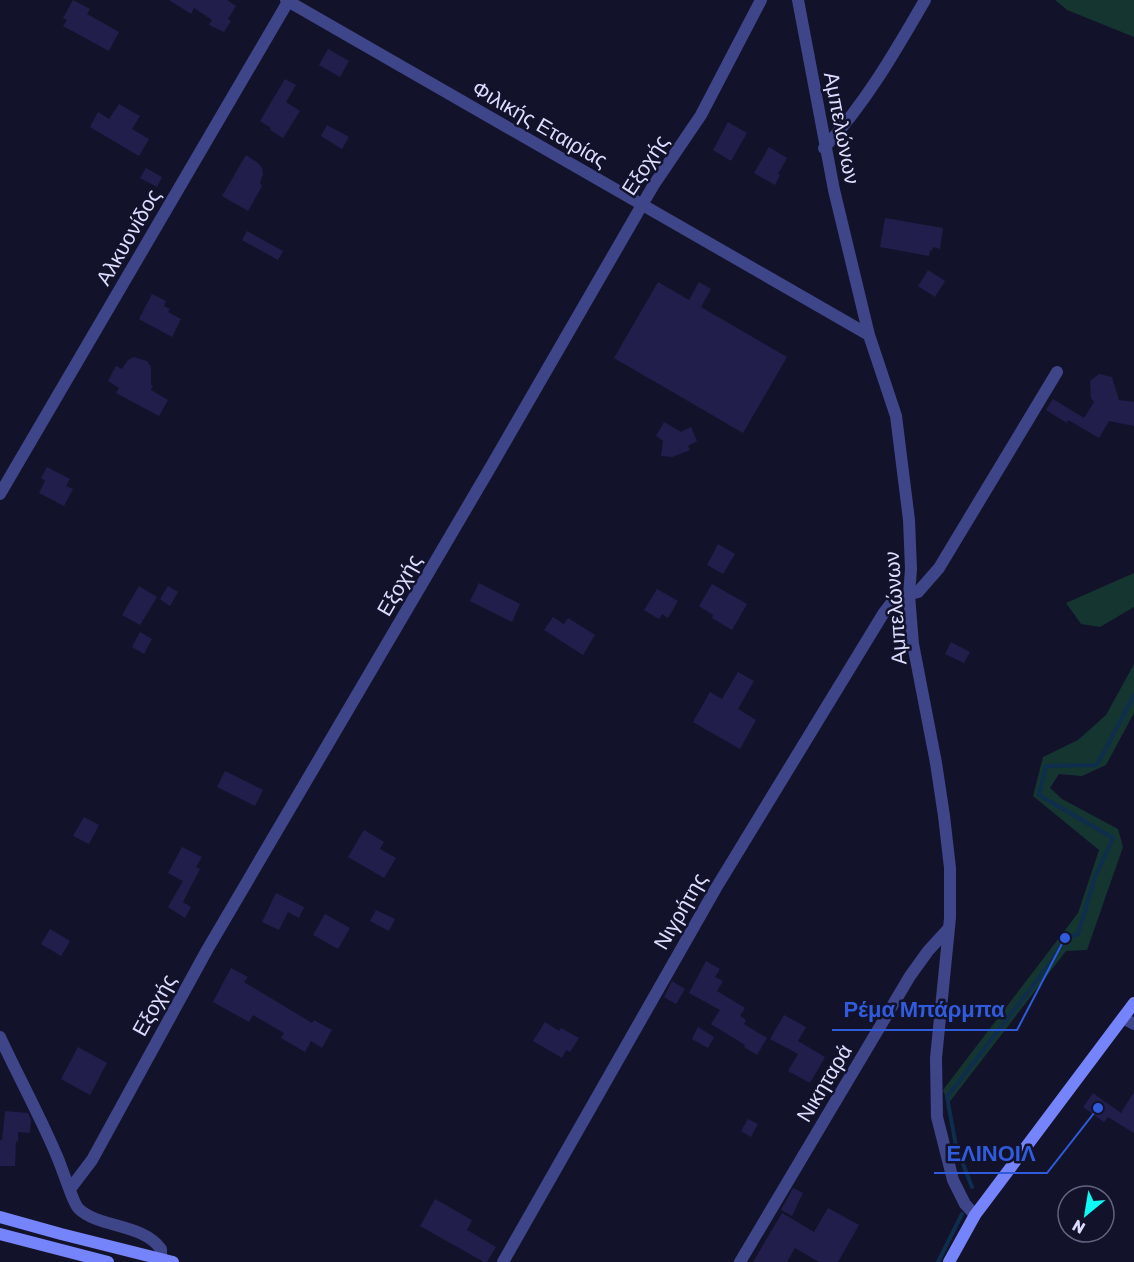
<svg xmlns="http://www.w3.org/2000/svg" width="1134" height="1262" font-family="Rubik,sans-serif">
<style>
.green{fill:#153530}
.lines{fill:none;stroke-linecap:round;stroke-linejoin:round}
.stream{stroke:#0f2d4d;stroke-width:4}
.building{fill:#221e4b}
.minor{stroke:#3e4588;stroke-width:12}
.secondary{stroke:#7684fb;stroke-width:12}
.labels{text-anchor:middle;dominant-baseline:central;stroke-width:5;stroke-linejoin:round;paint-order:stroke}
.street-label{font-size:21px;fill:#dcddfe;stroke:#13122b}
.leader{fill:none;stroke:#305cdc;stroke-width:2}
.callout-dot{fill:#305cdc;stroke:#13122b;stroke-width:2}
.callout-label{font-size:22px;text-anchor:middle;font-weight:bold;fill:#305cdc;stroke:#13122b;stroke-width:5;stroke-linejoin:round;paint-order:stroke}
</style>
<rect width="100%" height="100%" fill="#13122b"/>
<path class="green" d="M1055 0H1134V37L1067 10Z
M1134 573V607L1100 627 1081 624 1066 603Z
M1134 664V713L1106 765 1082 776 1059 774 1050 788 1062 799 1118 829 1123 847 1087 950 1066 951 948 1104 943 1090 1078 913 1099 850 1033 796 1043 757 1078 740 1106 715Z"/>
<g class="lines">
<path class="stream" d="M972 1187 956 1146 947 1097 1051 962 1065 938 1078 934 1095 877 1113 838 1039 795 1046 766 1097 765 1134 695
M938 1262 962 1214"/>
</g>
<path class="building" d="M73 0 90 9 87 14 119 32 109 51 63 26 67 20 63 18Z
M169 0H227L236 6 228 19 231 21 224 32 209 25 212 20 194 8 191 14Z
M328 49 349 61 340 77 319 65Z
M285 79 296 85 286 102 300 111 283 138 270 130 271 128 260 121Z
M119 104 140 116 132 129 149 139 139 156 90 127 98 112 109 119Z
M728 122 747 133 731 161 713 150Z
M327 125 349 137 342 149 321 136Z
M769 147 787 158 778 174 780 175 775 185 754 173Z
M246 155 258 163 262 168 263 174 260 183 262 186 248 211 222 196Z
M146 168 162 177 157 187 140 178Z
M885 218 943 228 940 249 933 247 932 251 930 250 929 256 880 247Z
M247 231 283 251 278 260 242 240Z
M928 270 945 281 935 297 918 286Z
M658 282 689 300 699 282 711 289 701 307 787 357 743 433 614 358Z
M152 294 166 301 164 306 170 309 168 312 181 319 172 337 139 319Z
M134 357 147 361 151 367V385L153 386 151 390 168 400 159 416 116 393 119 388 108 381 116 366 122 369 128 360Z
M1099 374 1112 377 1119 400 1134 402V426L1109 421 1099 438 1068 420 1067 423 1046 410 1053 399 1084 418 1094 402 1091 398 1090 381Z
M664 422 681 432 691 427 697 441 688 446 690 450 672 457 661 456 663 441 656 436Z
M47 467 70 479 66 486 73 489 64 506 39 493 45 481 41 478Z
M718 544 735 554 723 574 707 565Z
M479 583 520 604 512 622 470 601Z
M712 584 747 604 732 630 712 618 713 615 699 606Z
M139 586 157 597 140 625 122 615Z
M168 586 178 592 170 606 160 599Z
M657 589 678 601 668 618 662 614 659 619 644 610Z
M553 617 564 624 568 618 595 635 583 655 544 630Z
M140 632 152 639 144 654 132 647Z
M951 642 970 652 964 663 945 654Z
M738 672 754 681 738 709 756 720 740 749 693 722 710 692 722 699Z
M225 771 263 790 255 806 217 787Z
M84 817 99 825 89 844 73 836Z
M364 830 384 842 380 849 396 858 384 878 348 857Z
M182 847 202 857 196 867 200 869 183 902 191 907 185 918 168 907 183 881 168 873Z
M276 893 304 907 299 918 288 912 279 930 262 922Z
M376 910 395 919 389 931 370 921Z
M325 914 350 928 338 949 313 935Z
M50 929 70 941 61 956 41 944Z
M706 961 720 969 715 977 723 981 717 991 745 1008 740 1016 746 1020 744 1024 767 1038 757 1055 744 1047 745 1045 711 1024 720 1010 689 993Z
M231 968 248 977 244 982 312 1023 314 1020 332 1030 322 1048 311 1041 305 1052 281 1038 284 1033 253 1015 249 1022 213 1002Z
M672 981 685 989 676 1004 664 997Z
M784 1015 806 1027 798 1041 825 1057 810 1083 788 1071 798 1054 770 1039Z
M545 1022 559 1031 561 1028 579 1038 570 1052 566 1050 562 1058 533 1041Z
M698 1027 714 1037 708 1048 692 1039Z
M78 1047 107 1063 90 1095 61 1079Z
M1134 1092V1133L1108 1117 1104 1122 1083 1107 1093 1093 1121 1113Z
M5 1111 28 1113 31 1120 30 1133 18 1132V1142L16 1141 15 1166H0V1140H2Z
M748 1119 758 1124 751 1137 741 1131Z
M793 1188 803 1193 792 1216 781 1210Z
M435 1199 472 1220 467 1230 496 1247 487 1262H484L420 1226Z
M828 1208 859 1225 838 1262H819L795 1248 787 1262H753L782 1213 814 1232Z"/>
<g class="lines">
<path class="minor" d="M286 0 869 335
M798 0 834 190 869 335 896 416 909 520 911 569 909 595 913 644 936 763 944 816 950 868V918L936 1058 937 1117 953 1180 965 1204 975 1215
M824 148C865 104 895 52 925 0
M0 494 289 0
M1123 1018 1134 1024
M0 1037C18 1076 39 1114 56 1154 61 1164 73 1204 79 1209 99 1228 142 1223 161 1249V1259
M70 1189 92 1160 207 950 493 463 653 186 701 115 761 0
M503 1262 716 888 883 614 893 601 900 597 918 592 939 568 1057 372
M740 1262 910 976 928 951 949 928"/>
<path class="secondary" d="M0 1217 61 1234 173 1262
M0 1234 108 1262
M949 1262 975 1215 1134 1003"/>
</g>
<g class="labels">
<g class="street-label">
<text transform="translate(540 124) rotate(30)">Φιλικής Εταιρίας</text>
<text transform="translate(842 128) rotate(79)">Αμπελώνων</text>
<text transform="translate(645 165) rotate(-57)">Εξοχής</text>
<text transform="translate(128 237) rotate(-60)">Αλκυονίδος</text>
<text transform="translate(399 585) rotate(-60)">Εξοχής</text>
<text transform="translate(895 608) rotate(-94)">Αμπελώνων</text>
<text transform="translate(680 911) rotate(-60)">Νιγρήτης</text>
<text transform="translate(154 1005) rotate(-61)">Εξοχής</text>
<text transform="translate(824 1083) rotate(-59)">Νικηταρά</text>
</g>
</g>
<path class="leader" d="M1065 938L1017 1030H832M1098 1108L1047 1173H934"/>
<g class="callout-dot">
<circle cx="1065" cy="938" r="6"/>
<circle cx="1098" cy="1108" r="6"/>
</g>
<g class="callout-label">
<text x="924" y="1017">Ρέμα Μπάρμπα</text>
<text x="991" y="1161">ΕΛΙΝΟΙΛ</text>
</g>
<g transform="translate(1086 1214) rotate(210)"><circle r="28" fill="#13122b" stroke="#63637f" stroke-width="1.5"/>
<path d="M0-4.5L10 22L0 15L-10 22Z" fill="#0ef9f3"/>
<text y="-9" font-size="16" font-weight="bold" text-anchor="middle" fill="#dcddfe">N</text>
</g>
</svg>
